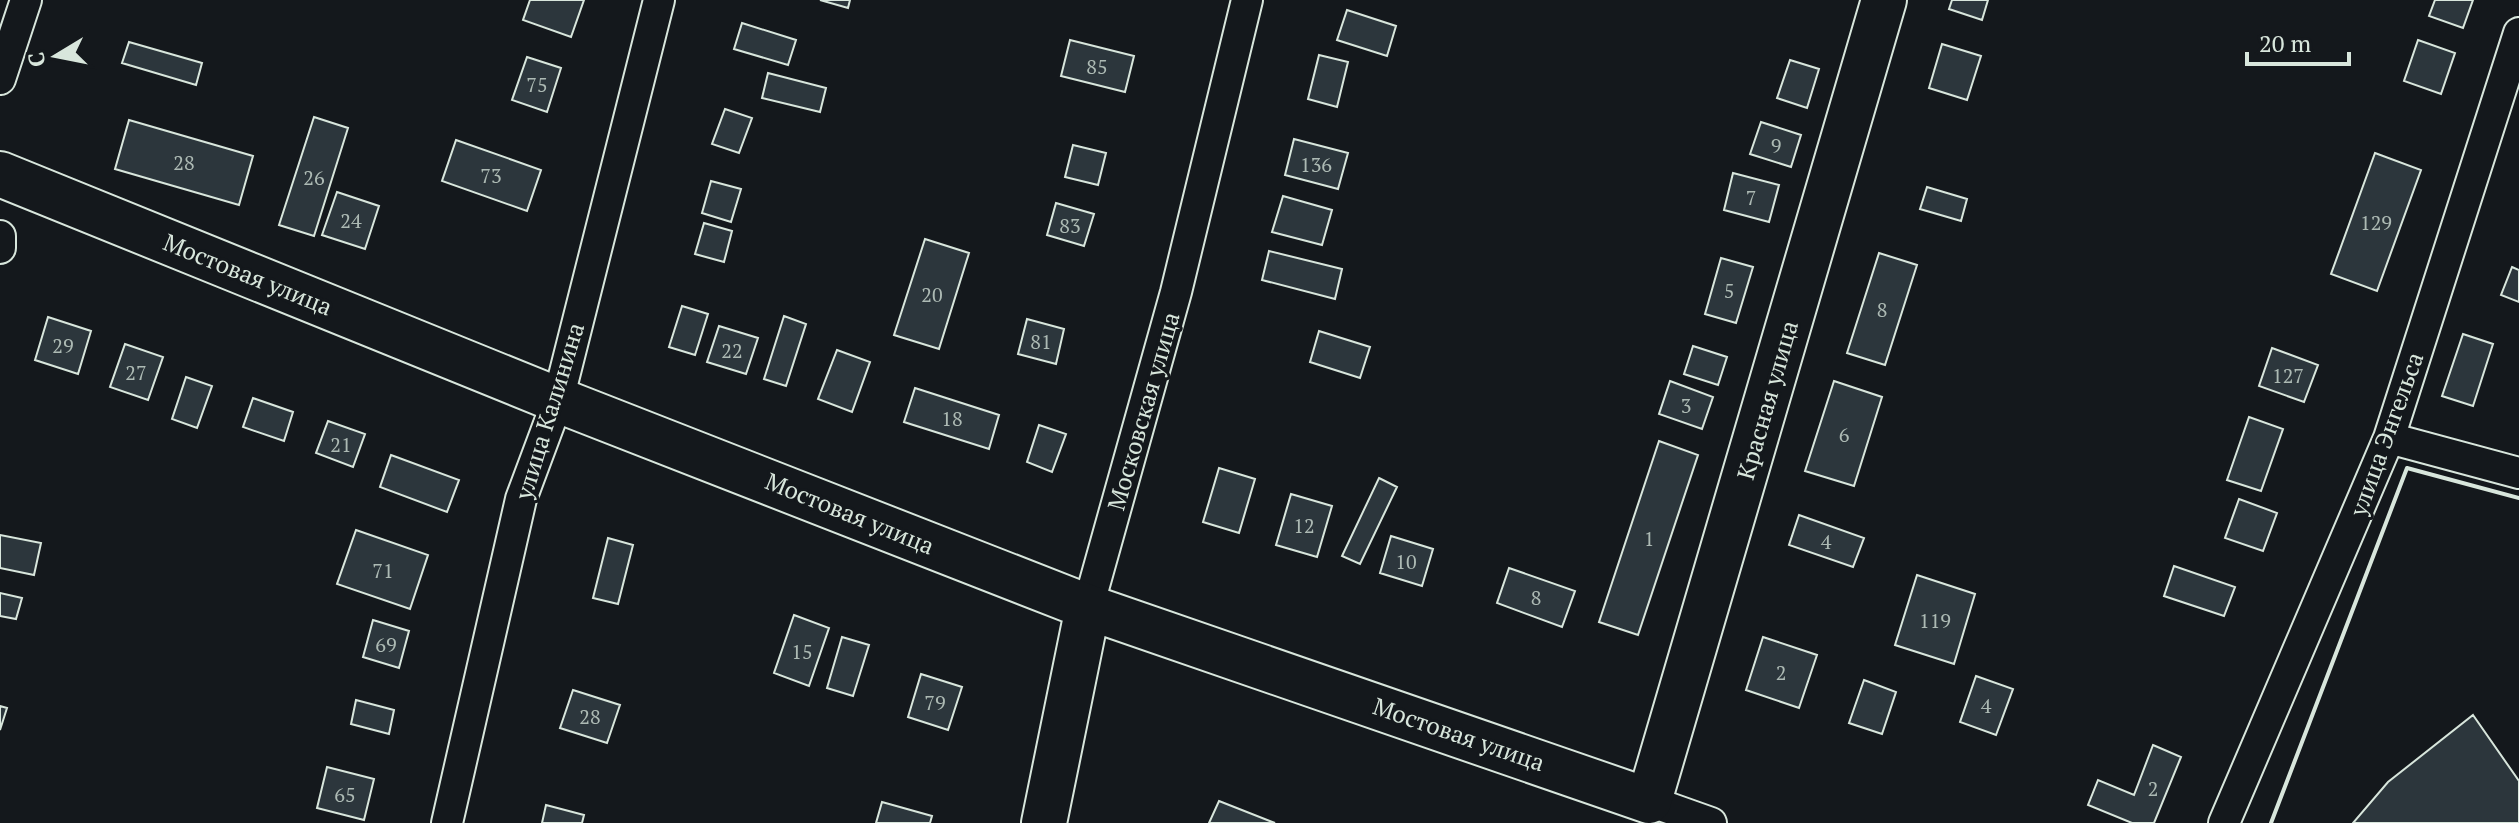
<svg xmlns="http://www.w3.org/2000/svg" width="2519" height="823" font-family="'PT Serif',serif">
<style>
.building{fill:#2c363c;stroke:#d8e6dc;stroke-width:2}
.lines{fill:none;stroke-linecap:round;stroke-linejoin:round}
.street-casing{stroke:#d8e6dc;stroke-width:34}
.secondary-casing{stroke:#d8e6dc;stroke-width:48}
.street{stroke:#14181c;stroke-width:30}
.secondary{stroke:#14181c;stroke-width:44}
.wall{stroke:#d8e6dc;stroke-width:4}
.labels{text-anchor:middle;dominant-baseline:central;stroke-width:6;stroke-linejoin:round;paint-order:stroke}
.number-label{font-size:20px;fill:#adbab4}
.street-label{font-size:24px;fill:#d8e6dc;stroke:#14181c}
</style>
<rect width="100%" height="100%" fill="#14181c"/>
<path class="building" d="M530 0H584L571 37 523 20Z
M820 0H850L848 8Z
M1952 0H1988L1982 20 1949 9Z
M2435 0H2473L2463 28 2429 16Z
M1347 10 1396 26 1387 56 1337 40Z
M742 23 796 40 788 65 734 49Z
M1070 40 1134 56 1125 92 1061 76Z
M2418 40 2455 53 2441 94 2404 81Z
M129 42 202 63 196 85 122 63Z
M1942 44 1981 56 1967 100 1929 88Z
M1319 55 1348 62 1337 107 1308 99Z
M527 57 561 68 547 112 512 100Z
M1790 60 1819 69 1807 108 1777 98Z
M768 73 826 88 820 112 762 98Z
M725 109 752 118 739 153 712 144Z
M314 117 348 128 314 236 279 225Z
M129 120 253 156 239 205 115 169Z
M1761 122 1801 135 1791 167 1750 154Z
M1294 139 1348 153 1338 189 1285 175Z
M456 140 541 170 527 211 442 181Z
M1073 145 1106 153 1098 185 1065 177Z
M2375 153 2421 170 2377 291 2331 274Z
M1733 173 1779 185 1769 222 1724 210Z
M711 181 741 189 731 222 702 213Z
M1927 187 1967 199 1961 221 1920 209Z
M337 192 379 206 365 249 322 235Z
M1283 196 1332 210 1322 245 1272 232Z
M1056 203 1094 214 1084 246 1047 235Z
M704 223 732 231 724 262 695 254Z
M925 239 969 253 939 349 894 335Z
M1269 251 1342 269 1335 299 1262 280Z
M1879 253 1917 265 1885 365 1847 353Z
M1721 258 1753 267 1736 323 1705 314Z
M2512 267 2519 270V302L2501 295Z
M682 306 708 314 695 355 669 347Z
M784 316 806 324 786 386 764 379Z
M48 317 91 331 78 374 35 360Z
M1027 319 1064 329 1056 364 1018 354Z
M719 326 758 338 746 374 707 362Z
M1319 331 1370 347 1360 378 1310 362Z
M2463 334 2493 344 2473 406 2442 396Z
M125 344 163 357 148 400 110 387Z
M1693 346 1727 357 1718 385 1684 374Z
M2272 348 2318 365 2304 402 2259 386Z
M837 350 870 362 852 412 818 399Z
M186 377 212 386 197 428 172 419Z
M1670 381 1713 397 1702 429 1659 414Z
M1834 381 1882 397 1854 486 1805 471Z
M915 388 999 415 989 449 904 422Z
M253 398 293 412 284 441 243 427Z
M2249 417 2283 429 2261 491 2227 480Z
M328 421 365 434 353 467 316 453Z
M1039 425 1066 434 1052 472 1027 462Z
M1659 441 1698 455 1638 635 1599 622Z
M391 455 459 480 447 512 380 487Z
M1219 468 1255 479 1239 533 1203 522Z
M1379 478 1397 487 1360 564 1342 556Z
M1291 494 1332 506 1317 557 1276 545Z
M2239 499 2277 513 2263 551 2225 538Z
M1799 515 1864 538 1853 567 1789 545Z
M356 530 428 555 410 609 337 584Z
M0 535 41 543 34 575 0 568Z
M1391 536 1433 549 1422 586 1380 573Z
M608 538 633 545 618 604 593 598Z
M2174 566 2235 587 2224 616 2164 596Z
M1509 568 1575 591 1562 627 1497 603Z
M1917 575 1975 594 1954 664 1895 645Z
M0 593 22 598 16 619 0 616Z
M794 615 829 628 809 686 774 673Z
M373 620 409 631 399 668 363 657Z
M842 637 869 645 853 696 827 688Z
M1763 637 1817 655 1799 708 1746 690Z
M921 674 962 687 948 730 908 717Z
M1976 676 2013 689 1996 735 1960 722Z
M1864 680 1896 692 1882 734 1849 723Z
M573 690 620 705 607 743 560 728Z
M356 700 394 710 389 734 351 724Z
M0 706 7 708 0 730Z
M2473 715 2519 781V823H2353L2388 782Z
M2153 745 2181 757 2154 823H2132L2088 805 2098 780 2134 795Z
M327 767 374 779 364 820 317 808Z
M1219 801 1275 823H1209Z
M882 802 932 816 930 823H876Z
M546 805 584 815 582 823H542Z"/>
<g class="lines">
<g class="street-casing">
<path id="street" d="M0 79 26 0
M0 236V248
M2389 438 2519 473
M1088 607 1176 292 1247 0
M1649 801 1711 823
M447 823 521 499 558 400 659 0
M2224 823 2389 438 2519 33"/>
</g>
<g class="secondary-casing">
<path id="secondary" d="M0 174 558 400 1088 607 1649 801 1884 0
M1044 823 1088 607"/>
</g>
<use href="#street" class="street"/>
<use href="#secondary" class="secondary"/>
<path class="wall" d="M2271 823 2407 468 2519 498"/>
</g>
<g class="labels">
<g class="number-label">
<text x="1097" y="66">85</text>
<text x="537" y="84">75</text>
<text x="1776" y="145">9</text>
<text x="184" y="162">28</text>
<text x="1316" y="164">136</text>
<text x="491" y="175">73</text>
<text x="314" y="177">26</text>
<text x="1751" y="197">7</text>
<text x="351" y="220">24</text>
<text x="2376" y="222">129</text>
<text x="1070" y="225">83</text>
<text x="1729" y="290">5</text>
<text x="932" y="294">20</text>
<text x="1882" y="309">8</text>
<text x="1041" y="341">81</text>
<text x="63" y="345">29</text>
<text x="732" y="350">22</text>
<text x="136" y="372">27</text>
<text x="2288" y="375">127</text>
<text x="1686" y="405">3</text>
<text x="952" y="418">18</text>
<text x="1844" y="434">6</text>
<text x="341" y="444">21</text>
<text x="1304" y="525">12</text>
<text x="1649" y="538">1</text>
<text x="1826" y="541">4</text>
<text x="1406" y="561">10</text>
<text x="383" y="570">71</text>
<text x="1536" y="597">8</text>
<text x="1935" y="620">119</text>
<text x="386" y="644">69</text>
<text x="802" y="651">15</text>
<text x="1781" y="672">2</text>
<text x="935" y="702">79</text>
<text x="1986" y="705">4</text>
<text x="590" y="716">28</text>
<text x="2153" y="788">2</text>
<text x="345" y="794">65</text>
</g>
<g class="street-label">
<text transform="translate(248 274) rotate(22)">Мостовая улица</text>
<text transform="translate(1767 400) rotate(-74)">Красная улица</text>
<text transform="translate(549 411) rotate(-73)">улица Калинина</text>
<text transform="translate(1143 411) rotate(-74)">Московская улица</text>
<text transform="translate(2386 434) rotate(-70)">улица Энгельса</text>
<text transform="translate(850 513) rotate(22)">Мостовая улица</text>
<text transform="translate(1459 734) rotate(19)">Мостовая улица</text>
</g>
</g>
<g transform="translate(56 56) rotate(260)" stroke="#14181c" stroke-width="6" paint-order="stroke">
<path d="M0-6L14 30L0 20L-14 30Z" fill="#d8e6dc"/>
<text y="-12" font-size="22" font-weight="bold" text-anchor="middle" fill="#d8e6dc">С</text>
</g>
<path d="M2247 52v12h102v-12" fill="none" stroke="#d8e6dc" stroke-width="4"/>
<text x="2259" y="52" font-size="24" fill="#d8e6dc" stroke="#14181c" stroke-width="6" paint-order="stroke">20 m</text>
</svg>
